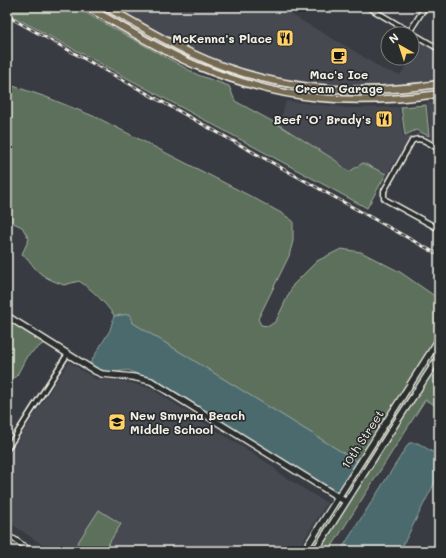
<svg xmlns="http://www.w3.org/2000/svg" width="446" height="558" font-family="Mali,sans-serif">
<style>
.built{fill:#464851}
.green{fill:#5b705b;stroke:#a8b0a2}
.water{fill:#4c6b6e;stroke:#8fa19f}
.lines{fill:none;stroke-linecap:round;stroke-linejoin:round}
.street-casing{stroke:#f4f1e8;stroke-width:7}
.secondary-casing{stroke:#f4f1e8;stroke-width:8}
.primary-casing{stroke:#f4f1e8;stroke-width:9}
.street{stroke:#2a2d2e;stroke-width:4}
.secondary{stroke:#2a2d2e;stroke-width:5.5}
.primary{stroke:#746b52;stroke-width:6}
.rail-casing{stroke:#f4f1e8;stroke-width:3}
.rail{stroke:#2a2d2e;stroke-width:1.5;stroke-dasharray:4.5;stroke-linecap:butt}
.labels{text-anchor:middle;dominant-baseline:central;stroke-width:3.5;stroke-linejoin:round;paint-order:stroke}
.poi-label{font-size:12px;font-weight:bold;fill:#f4f1e8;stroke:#2a2d2e;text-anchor:end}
.street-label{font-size:12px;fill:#f4f1e8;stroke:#2a2d2e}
</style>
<rect width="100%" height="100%" fill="#383b41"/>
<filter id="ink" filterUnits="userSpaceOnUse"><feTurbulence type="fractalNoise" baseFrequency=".025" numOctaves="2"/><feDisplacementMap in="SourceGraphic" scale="8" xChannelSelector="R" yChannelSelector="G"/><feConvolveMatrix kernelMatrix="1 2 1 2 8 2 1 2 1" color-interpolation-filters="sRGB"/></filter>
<g filter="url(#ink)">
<path class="built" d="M112 7H278L356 52 382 69 400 75 422 42 439 52V80L381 88 321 85 282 79 243 69 196 51 164 36Z
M286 101 349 108 399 107 403 135 405 137 412 134 387 174 363 163 350 172 335 160 279 125Z
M439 101V147L414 134 416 133 429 138H431L428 105 426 103Z
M69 362 95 379 122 381 150 388 271 465 280 474 327 503 297 551H52L7 521V457Z"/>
<path class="green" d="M7 7H75L198 75 229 86 235 101 279 125 335 160 349 172 363 163 386 174 367 208 7 13Z
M7 84 46 97 98 118 252 197 283 214 293 221V241L289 256 258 319 261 325 269 326 276 321 293 285 317 261 341 249 361 252 400 272 439 299V334L358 462 133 323 130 314 114 316V315C104 302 93 290 79 281L64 285C56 282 47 279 40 273 33 268 30 259 22 254L29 239 22 227 7 220Z
M426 105 429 136 416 130 405 135 401 107Z
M7 320 44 343 27 356 17 375 7 385Z
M439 344V352L345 499 342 497Z
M439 362V407L425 400 329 551H318L396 427Z
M339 501 342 503 312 551H307Z
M99 510 121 524 104 551H75L73 550Z"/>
<path class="water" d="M130 314 133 323 358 462 337 494 200 408 141 376 128 370 116 372 102 371 89 365 110 330 114 316Z
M409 443H418L439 456V474L400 551 341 550Z"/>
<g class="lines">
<g class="street-casing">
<path id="street" d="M368 7 439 49
M410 31 425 7
M439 149C431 145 420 135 412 141L384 191V198L386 200 439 229
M7 449 67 355
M7 537 14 539 31 551"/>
</g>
<g class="secondary-casing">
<path id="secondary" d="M7 316 95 371 102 374 133 377 151 381 346 502
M304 551 439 339
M315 551 394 426 439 357"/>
</g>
<g class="primary-casing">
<path id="primary" d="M87 7C124 27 161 51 200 67 283 101 352 106 439 94
M106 7C134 22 161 39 189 52 269 90 352 97 439 84"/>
</g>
<use href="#street" class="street"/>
<use href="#secondary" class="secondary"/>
<use href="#primary" class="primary"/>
<g class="rail-casing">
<path id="rail" d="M7 16 439 255"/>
</g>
<use href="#rail" class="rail"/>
</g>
</g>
<defs>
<g id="restaurant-square" transform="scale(0.9)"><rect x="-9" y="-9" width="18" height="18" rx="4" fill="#ffd166" stroke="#2a2d2e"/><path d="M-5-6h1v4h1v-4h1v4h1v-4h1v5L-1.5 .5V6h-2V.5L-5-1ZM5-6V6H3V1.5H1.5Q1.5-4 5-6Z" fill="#111"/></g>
<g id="cafe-square" transform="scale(0.9)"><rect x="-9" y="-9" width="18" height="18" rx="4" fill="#ffd166" stroke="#2a2d2e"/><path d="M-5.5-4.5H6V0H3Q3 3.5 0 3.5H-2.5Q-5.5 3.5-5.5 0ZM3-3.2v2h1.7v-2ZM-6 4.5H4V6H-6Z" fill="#111"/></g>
<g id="school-square" transform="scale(0.9)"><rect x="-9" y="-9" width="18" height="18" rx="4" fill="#ffd166" stroke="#2a2d2e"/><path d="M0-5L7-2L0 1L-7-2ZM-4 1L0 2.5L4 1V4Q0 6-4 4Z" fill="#111"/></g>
</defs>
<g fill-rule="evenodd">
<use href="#restaurant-square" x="285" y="38"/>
<use href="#cafe-square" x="339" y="56"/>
<use href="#restaurant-square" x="384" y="119"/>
<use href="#school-square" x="117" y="422"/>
</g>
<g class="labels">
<g class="poi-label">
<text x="272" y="38">McKenna's Place</text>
<text x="339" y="74" text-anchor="middle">Mac's Ice<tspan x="339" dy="14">Cream Garage</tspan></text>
<text x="371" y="119">Beef 'O' Brady's</text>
<text x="130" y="415" text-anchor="start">New Smyrna Beach<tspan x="130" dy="14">Middle School</tspan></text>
</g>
<g class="street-label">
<text transform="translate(362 439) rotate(-57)">10th Street</text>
</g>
</g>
<rect width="446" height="558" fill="none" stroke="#2a2d2e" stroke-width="24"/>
<rect x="12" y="12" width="422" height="534" fill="none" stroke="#f4f1e8" stroke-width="1.5" filter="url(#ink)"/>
<g transform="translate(400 46) rotate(321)"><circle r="19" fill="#2a2d2e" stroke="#7b7b78"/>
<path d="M0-3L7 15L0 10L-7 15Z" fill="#ffd166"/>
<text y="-6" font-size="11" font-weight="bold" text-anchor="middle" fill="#f4f1e8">N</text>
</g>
</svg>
